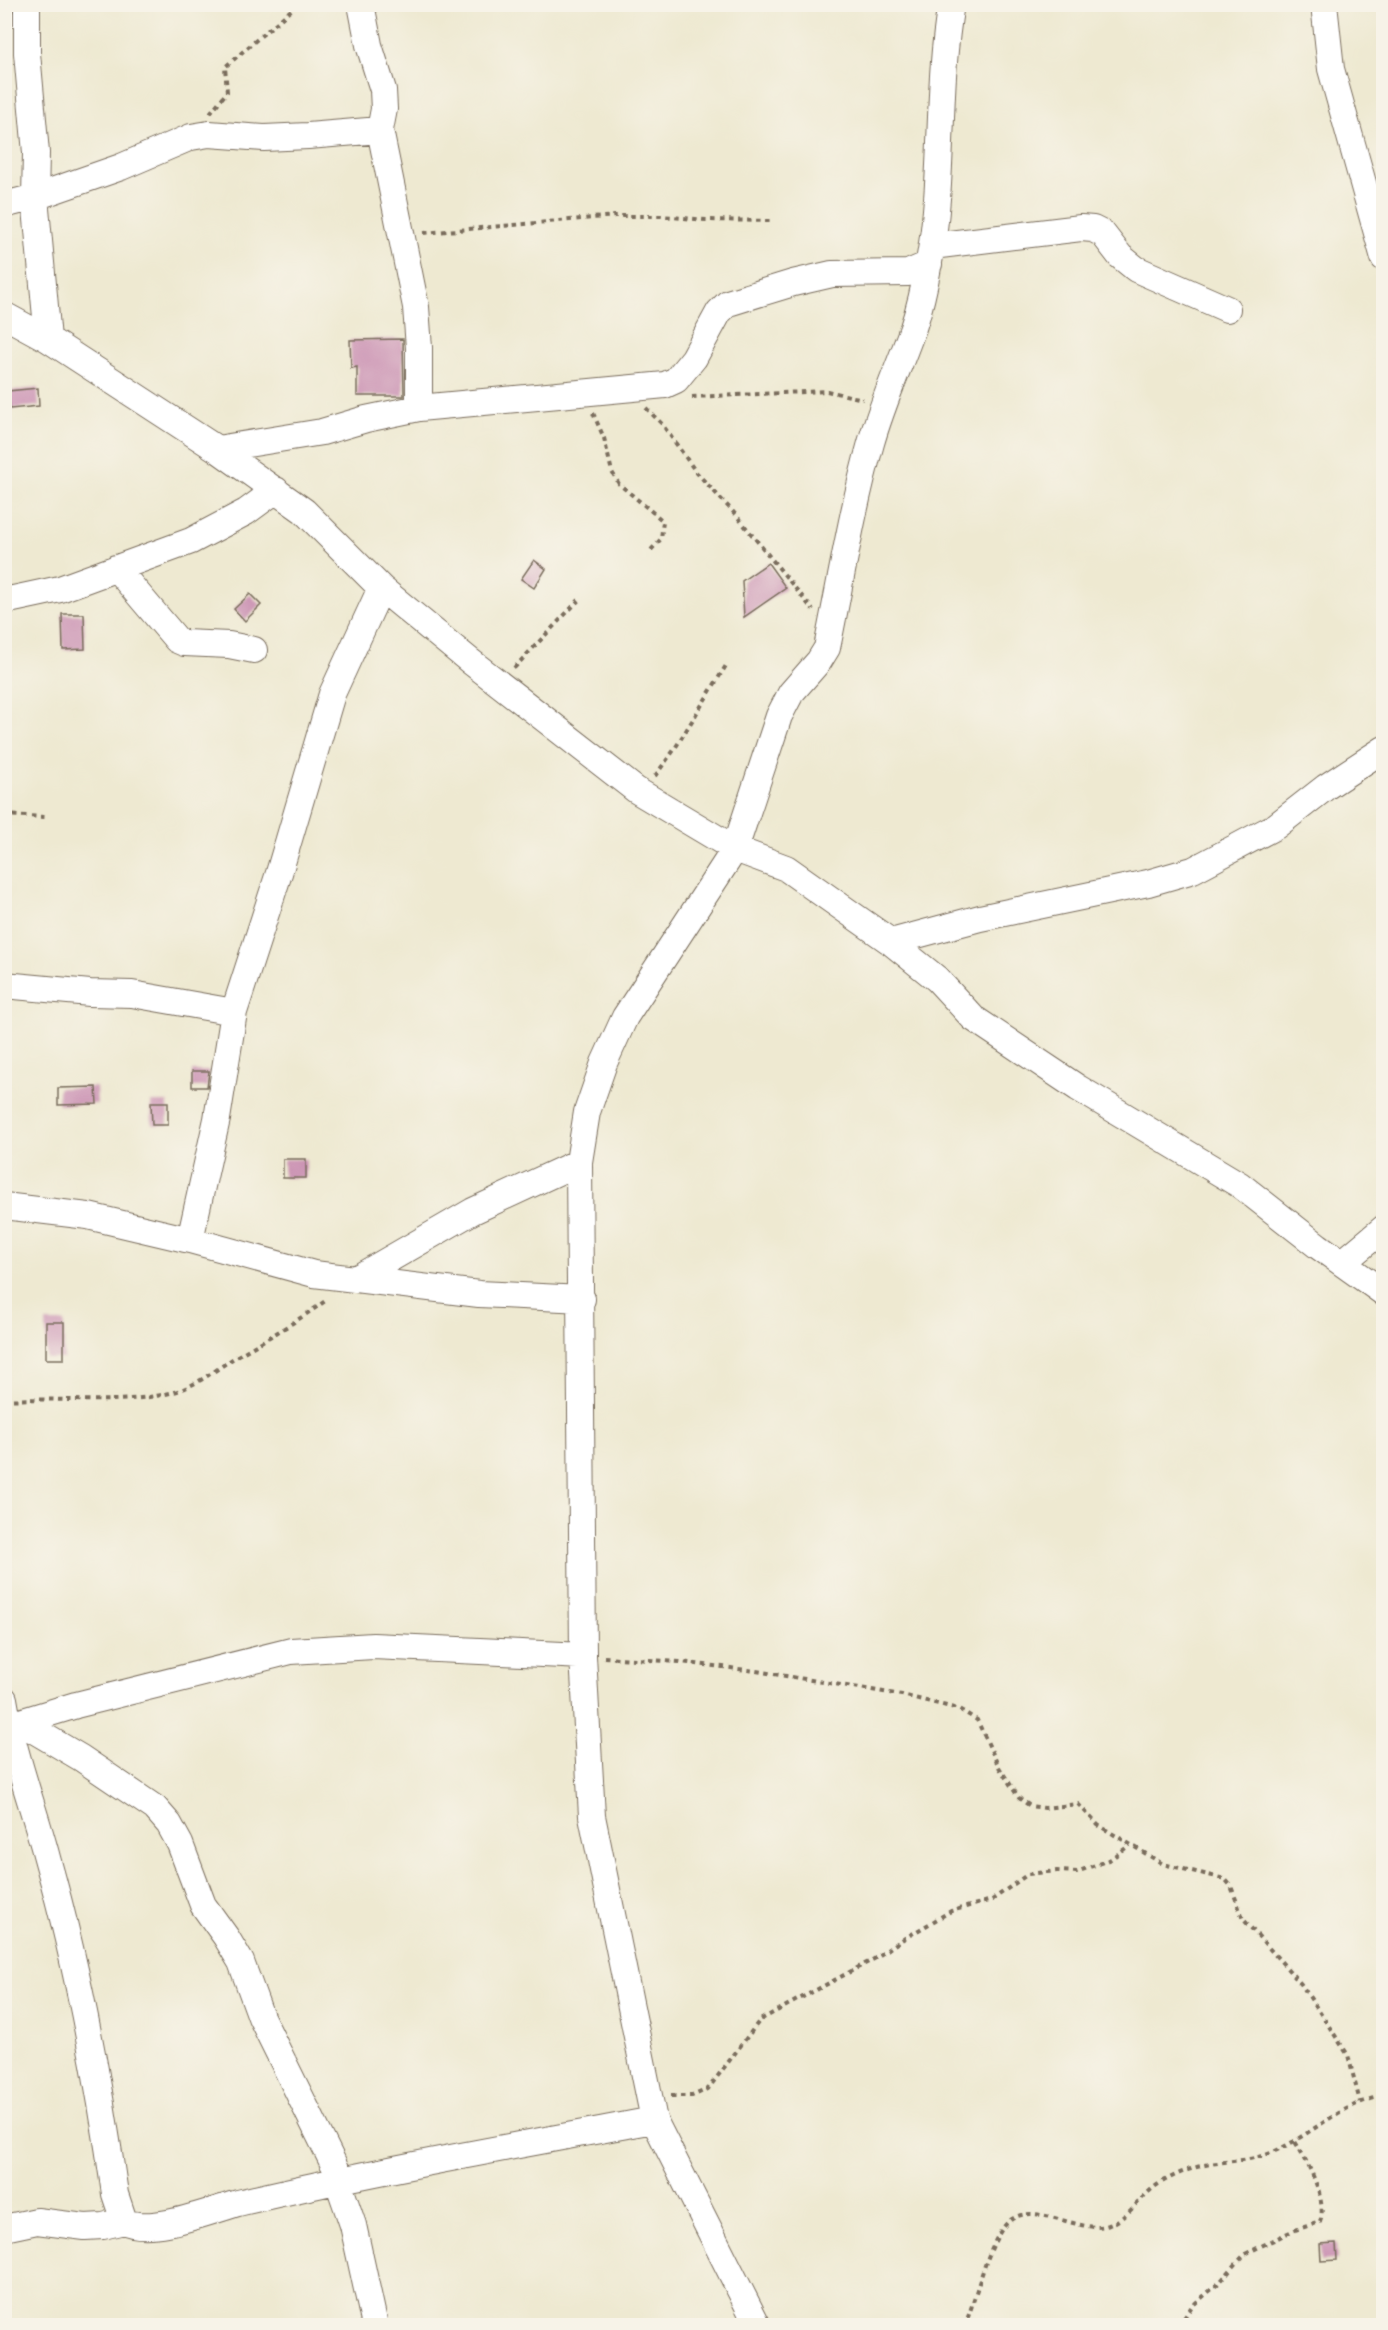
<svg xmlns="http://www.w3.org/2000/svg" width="1388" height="2330" font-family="Caveat,sans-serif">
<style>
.building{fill:#ca91b2}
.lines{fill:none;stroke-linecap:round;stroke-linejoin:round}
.minor-casing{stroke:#7a6d5d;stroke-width:28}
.path{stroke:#7a6d5d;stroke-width:4;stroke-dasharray:4.5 4.5;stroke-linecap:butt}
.minor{stroke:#fff;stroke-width:26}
</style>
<rect width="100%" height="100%" fill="#f7f3e8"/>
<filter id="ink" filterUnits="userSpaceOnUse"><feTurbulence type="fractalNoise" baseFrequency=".0167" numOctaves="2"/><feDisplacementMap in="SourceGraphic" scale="12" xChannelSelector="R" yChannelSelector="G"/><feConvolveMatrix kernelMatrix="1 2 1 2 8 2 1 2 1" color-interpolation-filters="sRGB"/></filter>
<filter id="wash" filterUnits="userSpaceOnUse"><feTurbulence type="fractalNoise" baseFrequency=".008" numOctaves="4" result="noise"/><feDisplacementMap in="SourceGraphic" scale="24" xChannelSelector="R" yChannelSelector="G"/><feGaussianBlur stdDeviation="1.35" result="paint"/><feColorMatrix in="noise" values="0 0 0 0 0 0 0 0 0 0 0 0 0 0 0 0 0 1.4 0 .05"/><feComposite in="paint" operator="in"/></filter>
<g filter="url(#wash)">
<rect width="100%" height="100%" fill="#eee9d1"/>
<g id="blocks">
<path class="building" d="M403 339 404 396H357V367L351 368 350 340Z
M38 388 39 406 10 409 8 391Z
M534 560 546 569 534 588 521 579Z
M768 563 786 588 744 617 742 581Z
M250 594 261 605 245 621 234 609Z
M62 614H84L85 649 63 650Z
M192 1071H209L207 1087H192Z
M96 1087 97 1104 58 1105V1088Z
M151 1102H168V1125H152Z
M283 1159H306V1178H283Z
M46 1322H64V1359H46Z
M1336 2243 1337 2260 1321 2261 1320 2244Z"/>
</g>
</g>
<g filter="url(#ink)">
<use href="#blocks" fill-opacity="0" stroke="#7a6d5d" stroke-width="1.5"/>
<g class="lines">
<g class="minor-casing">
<path id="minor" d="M27 4V53L36 153 35 197 48 339
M361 4 369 45 383 90 384 109 380 130 416 307 419 348V408
M1324 4 1331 69 1384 258
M4 205 35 197 121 167 191 137 209 134 264 138 308 136 380 130
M932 246 1081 228 1093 229 1103 234 1120 256 1136 269 1227 309
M4 315 48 339 217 449 304 511 381 588 470 661 636 790 735 849 786 868 891 942 937 979 973 1018 1078 1088 1240 1185 1318 1246 1384 1293
M217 449 322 432 366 419 419 408 665 385 676 380 694 358 719 312 728 303 793 283 832 274 908 273 929 264
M116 568 177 640 184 643 229 645 254 650
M4 601 60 589 191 541 246 512 276 490
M891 942 980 918 1148 883 1193 870 1276 826 1326 787 1384 749
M4 985 90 993 132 994 234 1012
M4 1206 88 1216 190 1240 314 1274 479 1294 582 1299
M190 1240 217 1119 234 1012 279 873 332 694 381 588
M1342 1263 1384 1228
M357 1278 473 1211 579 1162
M4 1699C13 1754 33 1805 47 1858 78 1968 99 2081 115 2194L124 2221C150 2235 210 2211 238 2203 376 2170 515 2146 654 2120
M20 1722 81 1758 155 1808 169 1824 180 1844 203 1905 226 1937 241 1962 261 2017 341 2179
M4 1727 76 1705 291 1651 373 1646 583 1656
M337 2179 353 2225 375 2326
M4 2228 37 2221 85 2227 103 2226 124 2221
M758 2326 654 2120 592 1816 583 1656 579 1162 587 1112 604 1063 625 1017 735 849 779 716 791 693 819 661 827 648C841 580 852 510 871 443 882 404 899 367 913 328 920 307 925 284 929 262 945 177 936 90 951 4"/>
</g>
<path class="path" d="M210 113 227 92 225 67 298 4
M424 233 615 216H661L706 220 773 221
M692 397 827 391 863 399
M646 408 662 424 696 472 736 515 813 610
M593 413 604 438 612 472 619 484 663 521 661 539 651 550
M514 668 579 600
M655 776 674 750 727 664
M4 815 47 817
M4 1400C59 1397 116 1406 170 1393 193 1388 214 1371 234 1358 266 1339 298 1321 328 1299
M604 1657 680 1662 756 1671 902 1695 959 1709 977 1720 999 1767 1019 1798 1030 1806 1045 1808 1078 1804 1098 1825 1163 1864 1225 1879 1231 1886 1243 1919 1301 1984 1348 2055 1360 2102
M671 2096H692L708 2089 760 2020 874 1959 900 1941 951 1911 992 1900 1028 1874 1057 1871 1077 1872 1111 1859 1130 1845
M963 2326 968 2317C977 2293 991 2232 1012 2219 1038 2202 1081 2235 1109 2225 1129 2218 1143 2192 1162 2182 1171 2177 1181 2172 1191 2169 1218 2159 1248 2164 1275 2151 1313 2134 1341 2103 1384 2096
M1179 2326 1192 2306 1219 2283 1245 2254 1292 2231 1320 2222C1328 2199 1306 2159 1294 2140"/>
<use href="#minor" class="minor"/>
</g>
</g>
<rect width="1388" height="2330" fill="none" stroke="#f7f3e8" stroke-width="24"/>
</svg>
